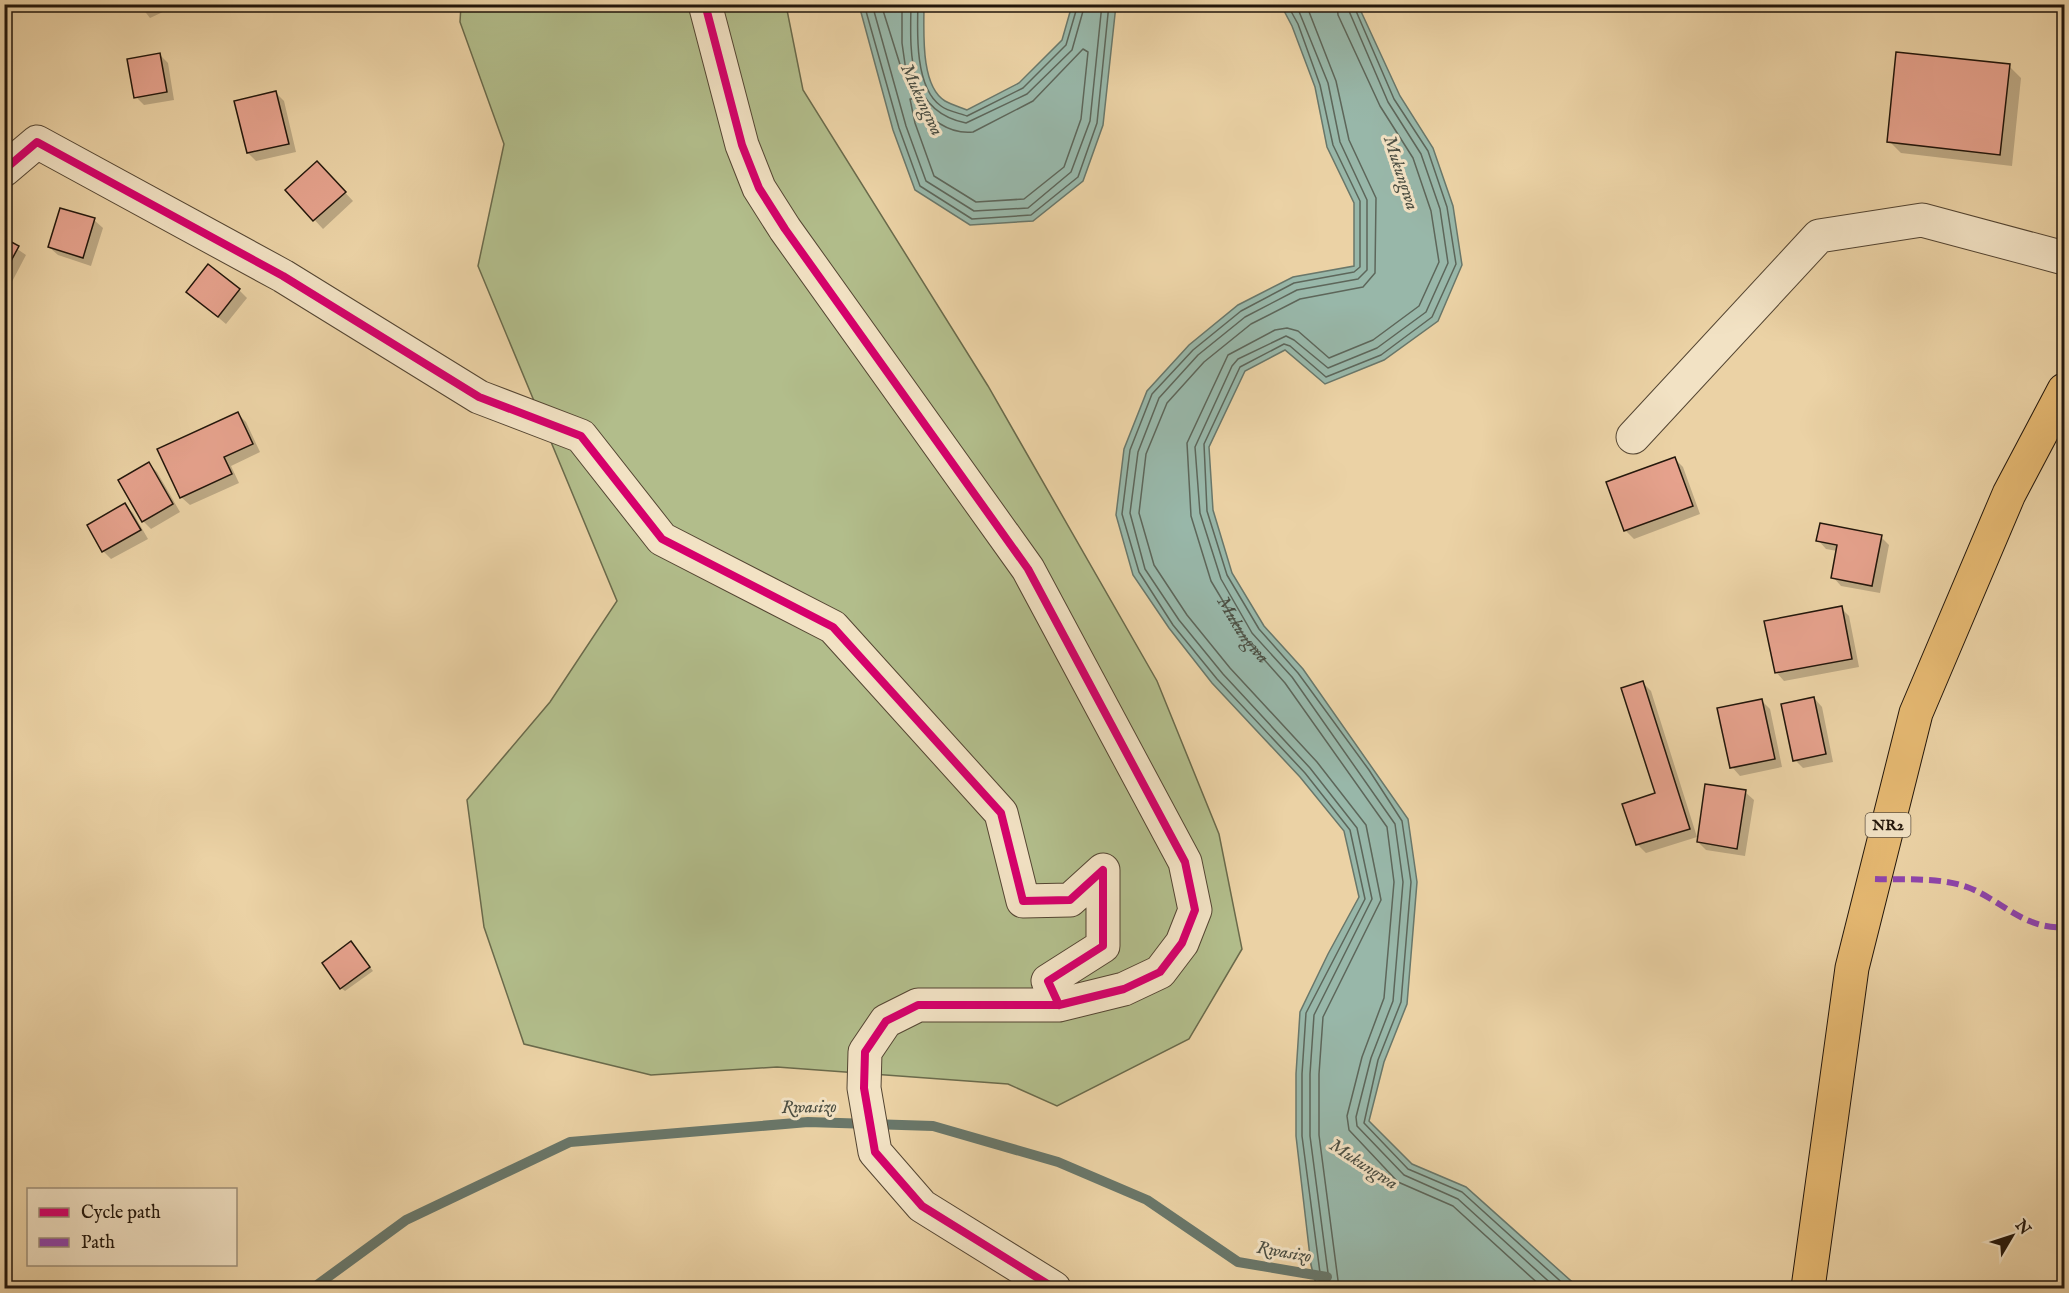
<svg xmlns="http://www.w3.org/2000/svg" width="2069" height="1293" font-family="'IM FELL English',serif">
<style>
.green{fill:#b2bd8b;stroke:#6a6a4b;stroke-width:1.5}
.water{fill:#98b7a9;stroke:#69776a;stroke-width:1.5}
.shadow{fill:#0003}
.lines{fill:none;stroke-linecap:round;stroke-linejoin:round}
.shore{stroke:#5d665a;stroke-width:1.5}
.stream{stroke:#69776a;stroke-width:10}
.building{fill:#e6a28d;stroke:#22160b;stroke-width:1.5}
.minor-casing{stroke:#544532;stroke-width:35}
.highway-casing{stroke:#22160b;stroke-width:35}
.minor{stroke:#f2e2c4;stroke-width:33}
.highway{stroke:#e6b972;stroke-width:33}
.quiet{stroke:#8e44ad;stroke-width:6;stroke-dasharray:12 6;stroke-linecap:butt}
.cycleway-casing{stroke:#f2e2c4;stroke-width:11}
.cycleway{stroke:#d6006c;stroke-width:8}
.labels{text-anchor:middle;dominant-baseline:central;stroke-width:6;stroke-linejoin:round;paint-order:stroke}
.shield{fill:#f2e2c4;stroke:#605342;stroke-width:1.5}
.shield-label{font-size:15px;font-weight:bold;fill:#22160b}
.water-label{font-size:18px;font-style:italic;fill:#4b4e42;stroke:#f2e2c4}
</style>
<rect width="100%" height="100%" fill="#ebd2a5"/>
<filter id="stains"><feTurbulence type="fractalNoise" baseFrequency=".00333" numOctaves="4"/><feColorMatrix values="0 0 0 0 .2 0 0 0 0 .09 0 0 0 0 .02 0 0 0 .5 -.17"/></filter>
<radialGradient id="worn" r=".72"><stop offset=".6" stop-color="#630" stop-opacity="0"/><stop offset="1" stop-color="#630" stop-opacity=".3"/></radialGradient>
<path class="green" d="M461 5H786L803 90 988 386 1157 681 1219 834 1242 949 1189 1039 1057 1106 1008 1084 777 1067 651 1075 524 1044 484 927 467 800 550 702 617 601 478 266 504 144 460 22Z"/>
<path class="water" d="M859 5H924C924 30 920 86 945 101 952 105 960 107 967 110L1019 83 1062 40 1072 5H1116L1103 125 1083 181 1033 221 970 225 915 190 893 130Z
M1281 5H1358L1400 96 1433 148 1453 206 1462 265 1438 321 1384 360 1325 384 1285 350 1245 371 1209 447 1213 510 1232 573 1264 626 1303 669 1408 819 1417 882 1407 1004 1384 1062 1369 1121 1412 1164 1466 1187 1579 1288H1317L1311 1265 1296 1136V1074L1300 1012 1328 954 1359 897 1344 831 1300 777 1212 683 1169 628 1133 575 1116 515 1124 449 1147 391 1189 345 1238 305 1293 277 1354 266V203L1327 147 1315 87 1292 26Z"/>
<path class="shadow" d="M139 4H180L150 18Z
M160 55 168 63 174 100 144 105 136 97Z
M2009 66 2021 78 2012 166 1901 153 1889 141Z
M276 93 284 101 296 152 256 161 248 153Z
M325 171 353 201 323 229 287 190Z
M94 220 103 228 91 266 58 255 49 247Z
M4 240 26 255 4 297Z
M239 290 247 298 226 324 188 292Z
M238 414 246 422 260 452 231 466 239 483 190 505 181 497Z
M1675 459 1683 467 1700 514 1634 539 1625 530Z
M149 464 157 472 180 512 151 529 143 521Z
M125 505 133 513 148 539 111 559 103 551Z
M1881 537 1889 545 1880 593 1841 586 1833 577 1837 551 1826 549 1818 540Z
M1841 608 1849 616 1859 667 1784 681 1776 672Z
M1643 683 1651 691 1697 837 1646 853 1637 844 1657 794Z
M1814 698 1822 707 1833 762 1803 768 1795 760Z
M1761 700 1770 709 1782 767 1740 776 1732 767Z
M1745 792 1754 800 1745 856 1706 850 1698 842Z
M355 947 373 971 345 991 341 988Z"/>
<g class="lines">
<g class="shore">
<path d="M864 4 899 128 920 186 972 219 1031 215 1078 177 1097 123 1109 4"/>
<path d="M872 4 906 126 926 181 974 211 1028 208 1071 172 1090 121 1102 4"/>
<path d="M881 4 903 74 906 71 902 43V4"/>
<path d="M911 4C910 54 907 111 966 123L1027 94 1072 50 1085 4"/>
<path d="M918 4C917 33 915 88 941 106 947 111 959 113 967 116L1023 88 1066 45 1078 4"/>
<path d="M1287 4 1298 24 1320 85 1333 145 1360 201V267L1354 272 1294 283 1241 311 1193 350 1152 394 1130 450 1122 514 1139 572 1173 625 1217 679 1305 773 1350 830 1365 899 1306 1013 1302 1074V1136L1322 1288"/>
<path d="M1296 4 1328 83 1340 142 1367 200V270L1358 279 1297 290 1245 317 1198 355 1159 398 1138 452 1130 513 1145 569 1179 620 1223 674 1310 768 1357 828 1372 899 1314 1015 1310 1074V1136L1330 1288"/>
<path d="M1306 4 1336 81 1349 140 1376 198 1375 273 1363 287 1300 299 1251 324 1204 362 1167 403 1146 454 1139 513 1154 565 1187 615 1230 668 1317 762 1366 825 1381 900 1323 1017 1319 1074V1135L1339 1288"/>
<path id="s1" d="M1337 4 1338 15 1380 106 1413 158 1431 211 1439 262 1419 306 1373 340 1329 358 1298 331 1287 328 1275 330 1228 355 1187 443 1191 516 1211 581 1245 638 1285 683 1387 827 1394 882 1384 998 1362 1057 1347 1116 1349 1130 1398 1182 1453 1206 1543 1288"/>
<path d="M1346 4 1388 102 1421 154 1440 209 1448 263 1426 312 1377 348 1328 368 1294 340 1286 336 1238 359 1232 366 1195 447 1200 513 1221 579 1252 633 1292 677 1395 824 1403 882 1393 1001 1371 1058 1356 1117 1357 1126 1404 1175 1458 1199 1556 1288"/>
<path d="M1353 4 1394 99 1428 151 1447 207 1456 264 1432 317 1381 355 1326 377 1290 346 1284 344 1240 367 1204 444 1207 511 1227 575 1259 629 1298 673 1369 770 1402 821 1411 882 1401 1002 1378 1060 1364 1123 1408 1169 1462 1192 1568 1288"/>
<path d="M1083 49 1088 52 1081 119 1064 167 1024 199 976 202 934 176 915 123 910 99H914C928 117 948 135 973 132L1033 101Z"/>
</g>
<path class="stream" d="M313 1288 406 1220 570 1142 808 1122 933 1126 1058 1162 1147 1200 1238 1262 1327 1277"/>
</g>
<path class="building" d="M138 4H155L141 11Z
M1896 52 2010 64 2000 155 1887 142Z
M160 53 167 92 134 98 127 59Z
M276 91 289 144 247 153 234 101Z
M317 161 346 192 313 221 285 190Z
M60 208 95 218 83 258 48 247Z
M4 238 19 246 4 274Z
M208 264 240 289 218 317 186 292Z
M238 412 253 444 224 457 232 474 180 498 157 449Z
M1675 457 1693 506 1624 531 1606 482Z
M149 462 173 504 142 522 118 480Z
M125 503 141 530 102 552 87 525Z
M1820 523 1882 535 1872 586 1831 578 1837 545 1816 541Z
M1842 606 1852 659 1775 673 1764 621Z
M1643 681 1690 829 1636 845 1622 804 1655 793 1621 688Z
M1814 697 1826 754 1793 761 1781 704Z
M1762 699 1775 759 1730 768 1717 708Z
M1705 784 1746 790 1737 849 1697 842Z
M351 941 370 967 340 989 322 963Z"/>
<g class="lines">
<g class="minor-casing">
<path id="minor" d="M705 4 742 145 759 188 785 229 1028 569 1185 862 1195 910 1182 943 1160 972 1124 989 1059 1005H918L886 1021 865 1052 864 1088 875 1152 922 1206 1054 1288
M4 170 37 142 283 276 479 397 581 436 662 539 833 627 1001 813 1023 901 1070 900 1103 870V946L1048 981 1059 1005
M1633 437 1819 236 1922 220 2064 258"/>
</g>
<g class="highway-casing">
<path id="highway" d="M1808 1288 1852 968 1916 713 2009 494 2064 390"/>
</g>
<use href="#minor" class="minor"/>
<use href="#highway" class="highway"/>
<path class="quiet" d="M1875 879C1904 880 1939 877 1967 887 2000 899 2024 930 2064 927"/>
<g class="cycleway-casing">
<path id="cycleway" d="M705 4 742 145 759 188 785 229 1028 569 1185 862 1195 910 1182 943 1160 972 1124 989 1059 1005H918L886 1021 865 1052 864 1088 875 1152 922 1206 1054 1288
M4 170 37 142 283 276 479 397 581 436 662 539 833 627 1001 813 1023 901 1070 900 1103 870V946L1048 981 1059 1005"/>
</g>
<use href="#cycleway" class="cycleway"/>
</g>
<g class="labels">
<rect class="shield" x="1865.5" y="813" width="45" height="24" rx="4.5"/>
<g class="shield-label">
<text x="1888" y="825">NR2</text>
</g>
<g class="water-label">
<text transform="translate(921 100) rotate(65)">Mukungwa</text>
<text transform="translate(1400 173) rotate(72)">Mukungwa</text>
<text stroke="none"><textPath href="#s1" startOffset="848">Mukungwa</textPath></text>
<text transform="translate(809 1108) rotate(-1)">Rwasizo</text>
<text transform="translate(1363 1165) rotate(33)">Mukungwa</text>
<text transform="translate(1284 1253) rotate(10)">Rwasizo</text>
</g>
</g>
<rect width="2069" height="1293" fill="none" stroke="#ebd2a5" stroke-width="24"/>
<rect x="6" y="6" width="2057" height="1281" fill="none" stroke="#22160b" stroke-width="3"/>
<rect x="12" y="12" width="2045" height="1269" fill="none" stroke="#22160b" stroke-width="1.5"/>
<rect x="27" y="1188" width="210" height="78" fill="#f2e2c4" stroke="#9f907a" stroke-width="1.5"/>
<rect x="39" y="1208" width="30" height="9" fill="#d6006c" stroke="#9f907a" stroke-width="1.5"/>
<text x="81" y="1218" font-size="18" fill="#22160b">Cycle path</text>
<rect x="39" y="1238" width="30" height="9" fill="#8e44ad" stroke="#9f907a" stroke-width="1.5"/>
<text x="81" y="1248" font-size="18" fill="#22160b">Path</text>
<g transform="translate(2012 1236) rotate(51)" stroke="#f2e2c4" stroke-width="4.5" paint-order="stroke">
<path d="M0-4.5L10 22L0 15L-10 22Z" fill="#22160b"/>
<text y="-9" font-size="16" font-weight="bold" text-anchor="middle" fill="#22160b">N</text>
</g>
<rect width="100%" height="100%" filter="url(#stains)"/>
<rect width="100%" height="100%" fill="url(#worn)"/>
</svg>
